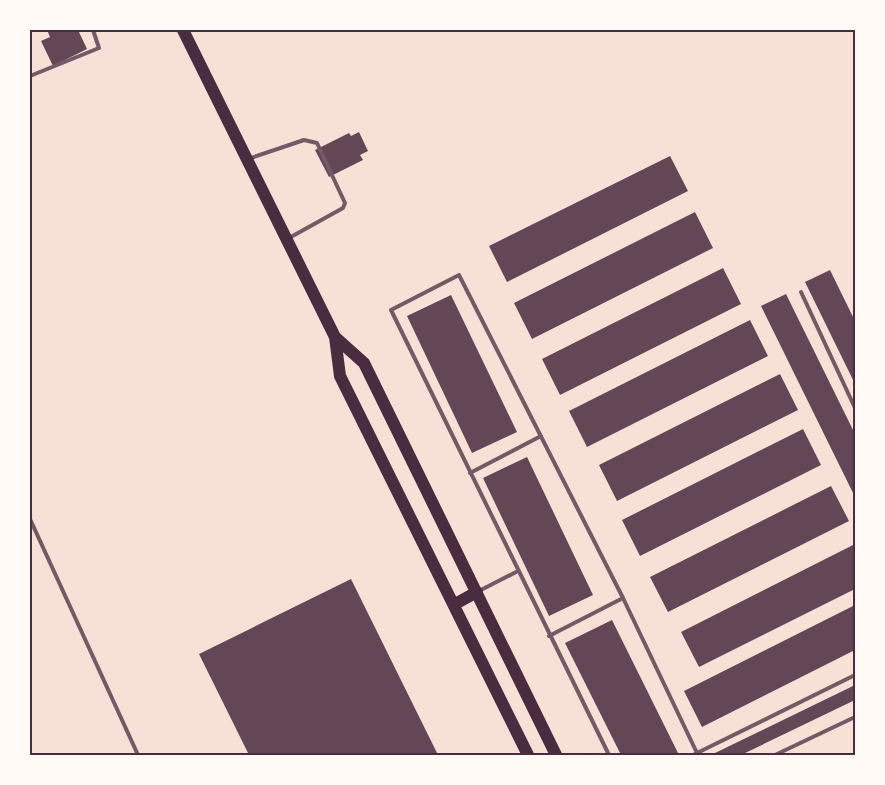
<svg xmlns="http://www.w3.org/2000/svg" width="885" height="785" font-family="Montserrat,sans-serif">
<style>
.building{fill:#644757}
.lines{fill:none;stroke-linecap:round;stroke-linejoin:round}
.service{stroke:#755966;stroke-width:4}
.primary{stroke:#4a2c40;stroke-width:12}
.neatline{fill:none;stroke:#4a2c40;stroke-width:2}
</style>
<rect width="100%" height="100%" fill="#f7e1d7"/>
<path class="building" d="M47 30H78L87 49 53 66 41 41 50 37Z
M359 132 368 151 360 155 363 160 329 177 315 150 349 133 351 136Z
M670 156 688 191 507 282 489 246Z
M695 212 713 248 532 339 514 303Z
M723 268 741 304 560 395 542 359Z
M830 270 855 321V384L805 282Z
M786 294 855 434V497L761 306Z
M451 295 517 432 472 453 407 316Z
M750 320 768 356 587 447 569 411Z
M780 374 798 410 617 501 599 465Z
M803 429 821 465 640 556 622 520Z
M527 457 593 595 549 616 483 478Z
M831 486 849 521 668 612 650 577Z
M855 544V589L699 667 681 632Z
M351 579 438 755H249L199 654Z
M855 605V650L702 727 684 691Z
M612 620 678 753 673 755H621L565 643Z
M855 685V700L741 755H716L715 753Z"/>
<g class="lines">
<path class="service" d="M30 76 99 48 93 30
M248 159 304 140 317 143 345 203 343 208 289 238
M801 292 855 408
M470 473 541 436
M30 519 138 755
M479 591 518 571
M549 636 623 598
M609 755 391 310 459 275 623 598 697 753
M693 755 855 675
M775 755 855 717"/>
<path class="primary" d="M183 30 335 337 340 376 528 755
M335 337 364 363 556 755
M455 604 477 592"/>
</g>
<rect width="885" height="785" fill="none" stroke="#fffaf5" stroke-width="62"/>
<rect x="31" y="31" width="823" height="723" class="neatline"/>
</svg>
